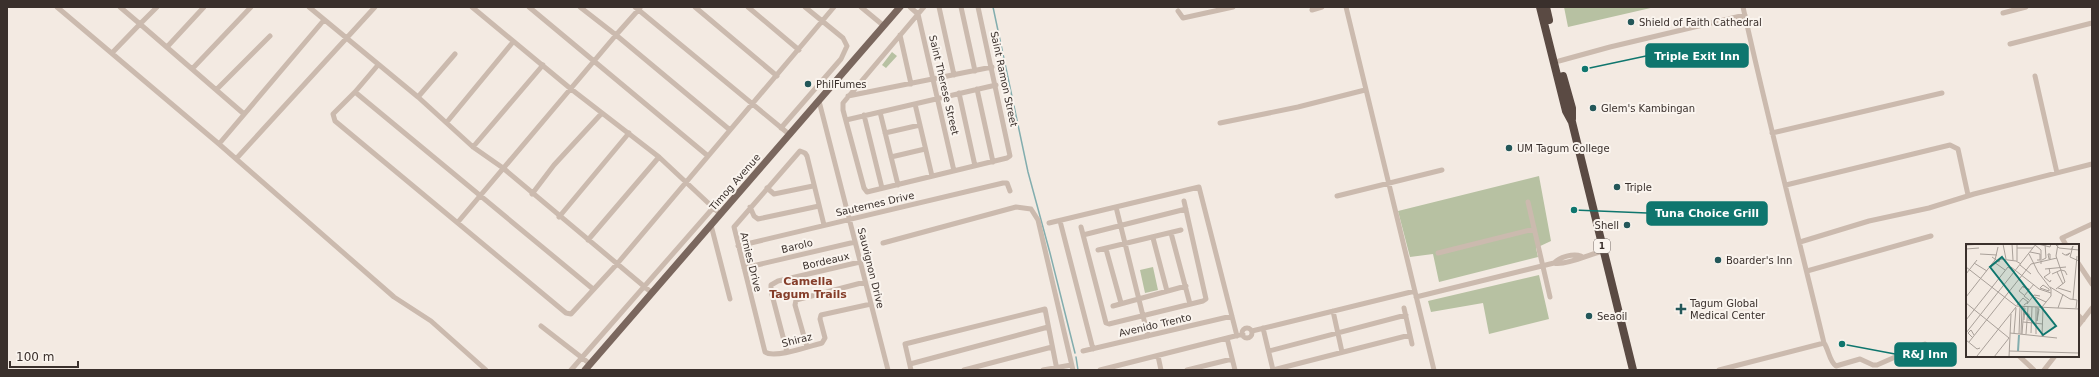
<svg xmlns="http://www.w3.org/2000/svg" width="2099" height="377" font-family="'DejaVu Sans',sans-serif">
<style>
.green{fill:#b7c1a2}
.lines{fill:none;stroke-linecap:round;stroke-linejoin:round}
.stream{stroke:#82adae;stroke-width:1.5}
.minor{stroke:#cbbaae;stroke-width:5}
.major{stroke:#7a675e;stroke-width:7}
.highway{stroke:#5a4a43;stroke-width:8}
.poi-dot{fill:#235759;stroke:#faf4ee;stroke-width:1.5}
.labels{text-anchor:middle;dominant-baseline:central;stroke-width:4;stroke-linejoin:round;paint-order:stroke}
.shield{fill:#faf4ee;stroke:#746b66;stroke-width:1}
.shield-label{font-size:9px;font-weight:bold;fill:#3a302c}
.poi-label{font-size:10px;fill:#3a302c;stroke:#faf4ee;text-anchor:start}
.street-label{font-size:10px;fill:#3a302c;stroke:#faf4ee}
.neighbourhood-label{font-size:11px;font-weight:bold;fill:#853d29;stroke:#faf4ee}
.inset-river{fill:none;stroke:#82adae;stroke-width:2}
.inset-road{fill:none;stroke:#a9a099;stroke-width:1}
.view{fill:#0f766e;fill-opacity:0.15;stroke:#0f766e;stroke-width:2}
.inset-edge{fill:none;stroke:#3a302c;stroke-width:2}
.leader{fill:none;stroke:#0f766e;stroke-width:1.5}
.callout-dot{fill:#0f766e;stroke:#faf4ee;stroke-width:1.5}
.callout{fill:#0f766e;stroke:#0f766e;stroke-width:1.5}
.callout-label{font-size:11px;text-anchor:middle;font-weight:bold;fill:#fff}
</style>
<rect width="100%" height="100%" fill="#f3eae2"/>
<path class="green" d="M1564 7H1655L1568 27Z
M892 52 897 56 886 68 882 65Z
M1539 176 1551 241 1536 248 1538 257 1439 282 1433 254 1410 257 1398 211Z
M1153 267 1158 290 1145 293 1140 270Z
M1539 275 1549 319 1489 334 1483 303 1431 312 1428 301Z"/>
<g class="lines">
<path class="stream" d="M993 7 1028 172 1050 253 1075 353
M1076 357 1078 370"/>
<path class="minor" d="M57 7 219 144 394 297 431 321 486 370
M157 7 140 24 244 114
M309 7 418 97 473 147 503 168 652 293
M472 7 571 89 659 157 720 214
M529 7 708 156
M580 7 616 35 640 8
M635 7 790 135
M695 7 777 76
M748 7 799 50
M861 7 884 26
M910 7 918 14 954 171
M924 7 843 103V110L864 188 867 192 1007 158 1010 156 978 7
M939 7 954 75
M961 7 975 71
M1346 7 1434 370
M1312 10 1322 7
M1178 11 1183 18 1233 7
M2003 13 2026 7
M900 35 911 84
M2010 44 2092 23
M167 47 204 7
M112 53 140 24 120 7
M1559 61 1610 47 1745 15
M378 65 355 92 593 289
M193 68 251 7
M2035 76 2057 173
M217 89 270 36
M977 89 993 162
M355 92 333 114 335 121 566 313 571 314 617 264 834 7
M959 93 975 166
M848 96 992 67
M418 97 455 54
M819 101 888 370
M915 104 932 176
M880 112 898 185
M864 115 882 188
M846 120 996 85
M447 122 513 42
M1220 123 1298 107 1365 90
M781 128 841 59 847 46 843 38 805 7
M885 133 920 125
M1772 133 1942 93
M219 144 324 20
M473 147 543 65
M891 157 925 149
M236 159 375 7
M1786 185 1950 145 1958 149 1968 195
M767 188 774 194 813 186
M532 194 554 165 602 113
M1337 196 1442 170
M1528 202 1550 297
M750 207 754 216 758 219 819 206
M1116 207 1148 336
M559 217 629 133
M1060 221 1093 349
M458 222 616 35 730 130
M1049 223 1199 187 1237 336
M711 225 730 299
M824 225 807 156 805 153 800 151 734 227 765 352C774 359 810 346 822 343L825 338 820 319 821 315 871 304
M1081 227 1106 323 1109 324 1203 301 1206 299 1184 201
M1171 233 1190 304
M1083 235 1186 209
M1153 238 1167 291
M588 240 659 157
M1800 242 1869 221 1929 208 1974 194 2092 164
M883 243 1016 207 1031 209 1038 220 1073 370
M2066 245 2062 238 2092 224
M738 246 1003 183H1007L1010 191
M1106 249 1121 303
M1098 250 1181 230
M1438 253 1534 229
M1554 263C1560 257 1573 253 1581 256
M2078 263 2092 284
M744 268 855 242
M1807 271 1931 236
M1416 297 1554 263C1564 266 1591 254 1603 251
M1113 306 1186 286
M1404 308 1412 344
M1333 311 1342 352
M2078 315 2083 320
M541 326 590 364
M2078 326 2092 308
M1263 328 1273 370 1410 335
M1242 333a5 5 0 1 1 10 0a5 5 0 1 1-10 0Z
M1252 331 1415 291
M1227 338 1235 370
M1824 343C1829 350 1829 361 1836 366L1860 359 1873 365H1877L1925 344
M807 347 795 305 796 300 865 282
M1083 351 1232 316
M1269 351 1406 315
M787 352 771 291V285L778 281 860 262
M1158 356 1161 370
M2019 356 2034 370
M910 364 1048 327
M571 370 713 208
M911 370 905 344 1045 309 1057 370
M964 370 1052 347
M1043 370 1071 365
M1100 370 1243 334
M1187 370 1232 359
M1719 370 1824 343C1797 231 1768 120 1743 7
M2044 370 2055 356"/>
<path class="major" d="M585 370 900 7"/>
<path class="highway" d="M1540 7 1566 111 1572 122 1633 370
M1546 7 1549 20
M1563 76 1572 108V119"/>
</g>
<g class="poi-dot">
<circle cx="1631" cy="22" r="4"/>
<circle cx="808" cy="84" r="4"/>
<circle cx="1593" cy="108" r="4"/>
<circle cx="1509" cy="148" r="4"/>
<circle cx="1617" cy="187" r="4"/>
<circle cx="1627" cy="225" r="4"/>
<circle cx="1718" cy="260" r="4"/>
<path d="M1679 303h4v4h4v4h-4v4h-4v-4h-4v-4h4z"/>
<circle cx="1589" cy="316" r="4"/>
</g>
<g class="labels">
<rect class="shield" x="1594" y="239" width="16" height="14" rx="3"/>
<g class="shield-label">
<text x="1602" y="246">1</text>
</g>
<g class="poi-label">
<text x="1639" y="22">Shield of Faith Cathedral</text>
<text x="816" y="84">PhilFumes</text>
<text x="1601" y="108">Glem's Kambingan</text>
<text x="1517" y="148">UM Tagum College</text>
<text x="1625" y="187">Triple</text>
<text x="1619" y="225" text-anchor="end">Shell</text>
<text x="1726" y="260">Boarder's Inn</text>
<text x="1690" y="303">Tagum Global<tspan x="1690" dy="12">Medical Center</tspan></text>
<text x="1597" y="316">Seaoil</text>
</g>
<g class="street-label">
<text transform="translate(1004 79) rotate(78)">Saint Ramon Street</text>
<text transform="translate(944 85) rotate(77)">Saint Therese Street</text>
<text transform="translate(735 182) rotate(-49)">Timog Avenue</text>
<text transform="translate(875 204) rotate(-13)">Sauternes Drive</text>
<text transform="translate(797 246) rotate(-14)">Barolo</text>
<text transform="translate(826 261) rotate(-13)">Bordeaux</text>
<text transform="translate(751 262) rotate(76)">Arnies Drive</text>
<text transform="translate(871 268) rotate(76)">Sauvignon Drive</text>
<text transform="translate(1155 325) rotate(-13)">Avenido Trento</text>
<text transform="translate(797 340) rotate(-14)">Shiraz</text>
</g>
<g class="neighbourhood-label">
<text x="808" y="281">Camella<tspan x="808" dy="13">Tagum Trails</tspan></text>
</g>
</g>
<g transform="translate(1966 244)">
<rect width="113" height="113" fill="#f3eae2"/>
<path class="inset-river" d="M52 107 53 91"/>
<path class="inset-road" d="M37 0 40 15M46 0 47 16M51 0V17M72 0 84 3 85 0M89 0 93 4 113 6M0 1 17 0M69 1 75 6V20M51 4H67M0 5 13 4M105 6 107 2 104 13 113 17M64 8 74 10V16H71M96 9 99 11H102L104 9 100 11M14 10 31 11M63 10 72 28 85 45V52L76 63M82 10H84V15H83ZM26 13 33 18 34 14M34 15 50 17 55 20M76 16 80 14 79 0M28 18 39 26M8 19 21 27M54 21 65 30M0 23 50 62 113 65M45 23 73 45 85 49M83 24 84 29 78 33 84 38 85 36M79 25 100 23M91 28 97 40M0 30 11 16M86 30 95 26 99 27 101 31M77 41 83 45V47L74 44ZM57 42 62 46 63 45 57 43M57 42 53 47 58 51M84 43 104 55 111 56 110 64M92 44 105 48M90 45 99 38 90 12 92 0M0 53 29 16 32 3M69 53 80 58M107 55 111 12M63 56 58 52 68 40M0 59 43 94 28 113M61 60 68 51 74 52M51 61 57 54 62 58 58 61M71 64 73 65 71 77M92 64 97 50M57 70H63V77M0 76 42 23 48 27M58 76 59 64M71 77 72 65M57 78 77 80M0 89 70 0M44 89 91 94M48 89 50 64M65 89 66 63M53 90 54 63M55 90 56 62M56 90 58 62M60 90 62 63M70 90V63M76 92 77 64M7 94 2 89 5 86 8 91M0 96 11 105 14 104M3 98 65 20 91 14M43 107 113 109M11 112 50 63M43 113 45 70"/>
<path class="view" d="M36 13 90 82 77 91 24 23Z"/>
<rect width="113" height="113" class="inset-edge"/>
</g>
<path class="leader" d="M1585 69L1646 56M1574 210L1647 213M1842 344L1895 354"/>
<g class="callout-dot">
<circle cx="1585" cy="69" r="4"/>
<circle cx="1574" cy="210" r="4"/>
<circle cx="1842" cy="344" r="4"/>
</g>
<g class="callout">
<rect x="1646" y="44" width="102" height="23" rx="4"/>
<rect x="1647" y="202" width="120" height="23" rx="4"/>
<rect x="1895" y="343" width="61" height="23" rx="4"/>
</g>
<g class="callout-label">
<text x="1697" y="60">Triple Exit Inn</text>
<text x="1707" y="217">Tuna Choice Grill</text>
<text x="1925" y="358">R&amp;J Inn</text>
</g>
<rect width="2099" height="377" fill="none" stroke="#3a302c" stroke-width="16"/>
<path d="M10 361v6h68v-6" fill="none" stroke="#3a302c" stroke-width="2"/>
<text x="16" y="361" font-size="12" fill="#3a302c" stroke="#faf4ee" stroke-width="3" paint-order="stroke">100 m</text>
</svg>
